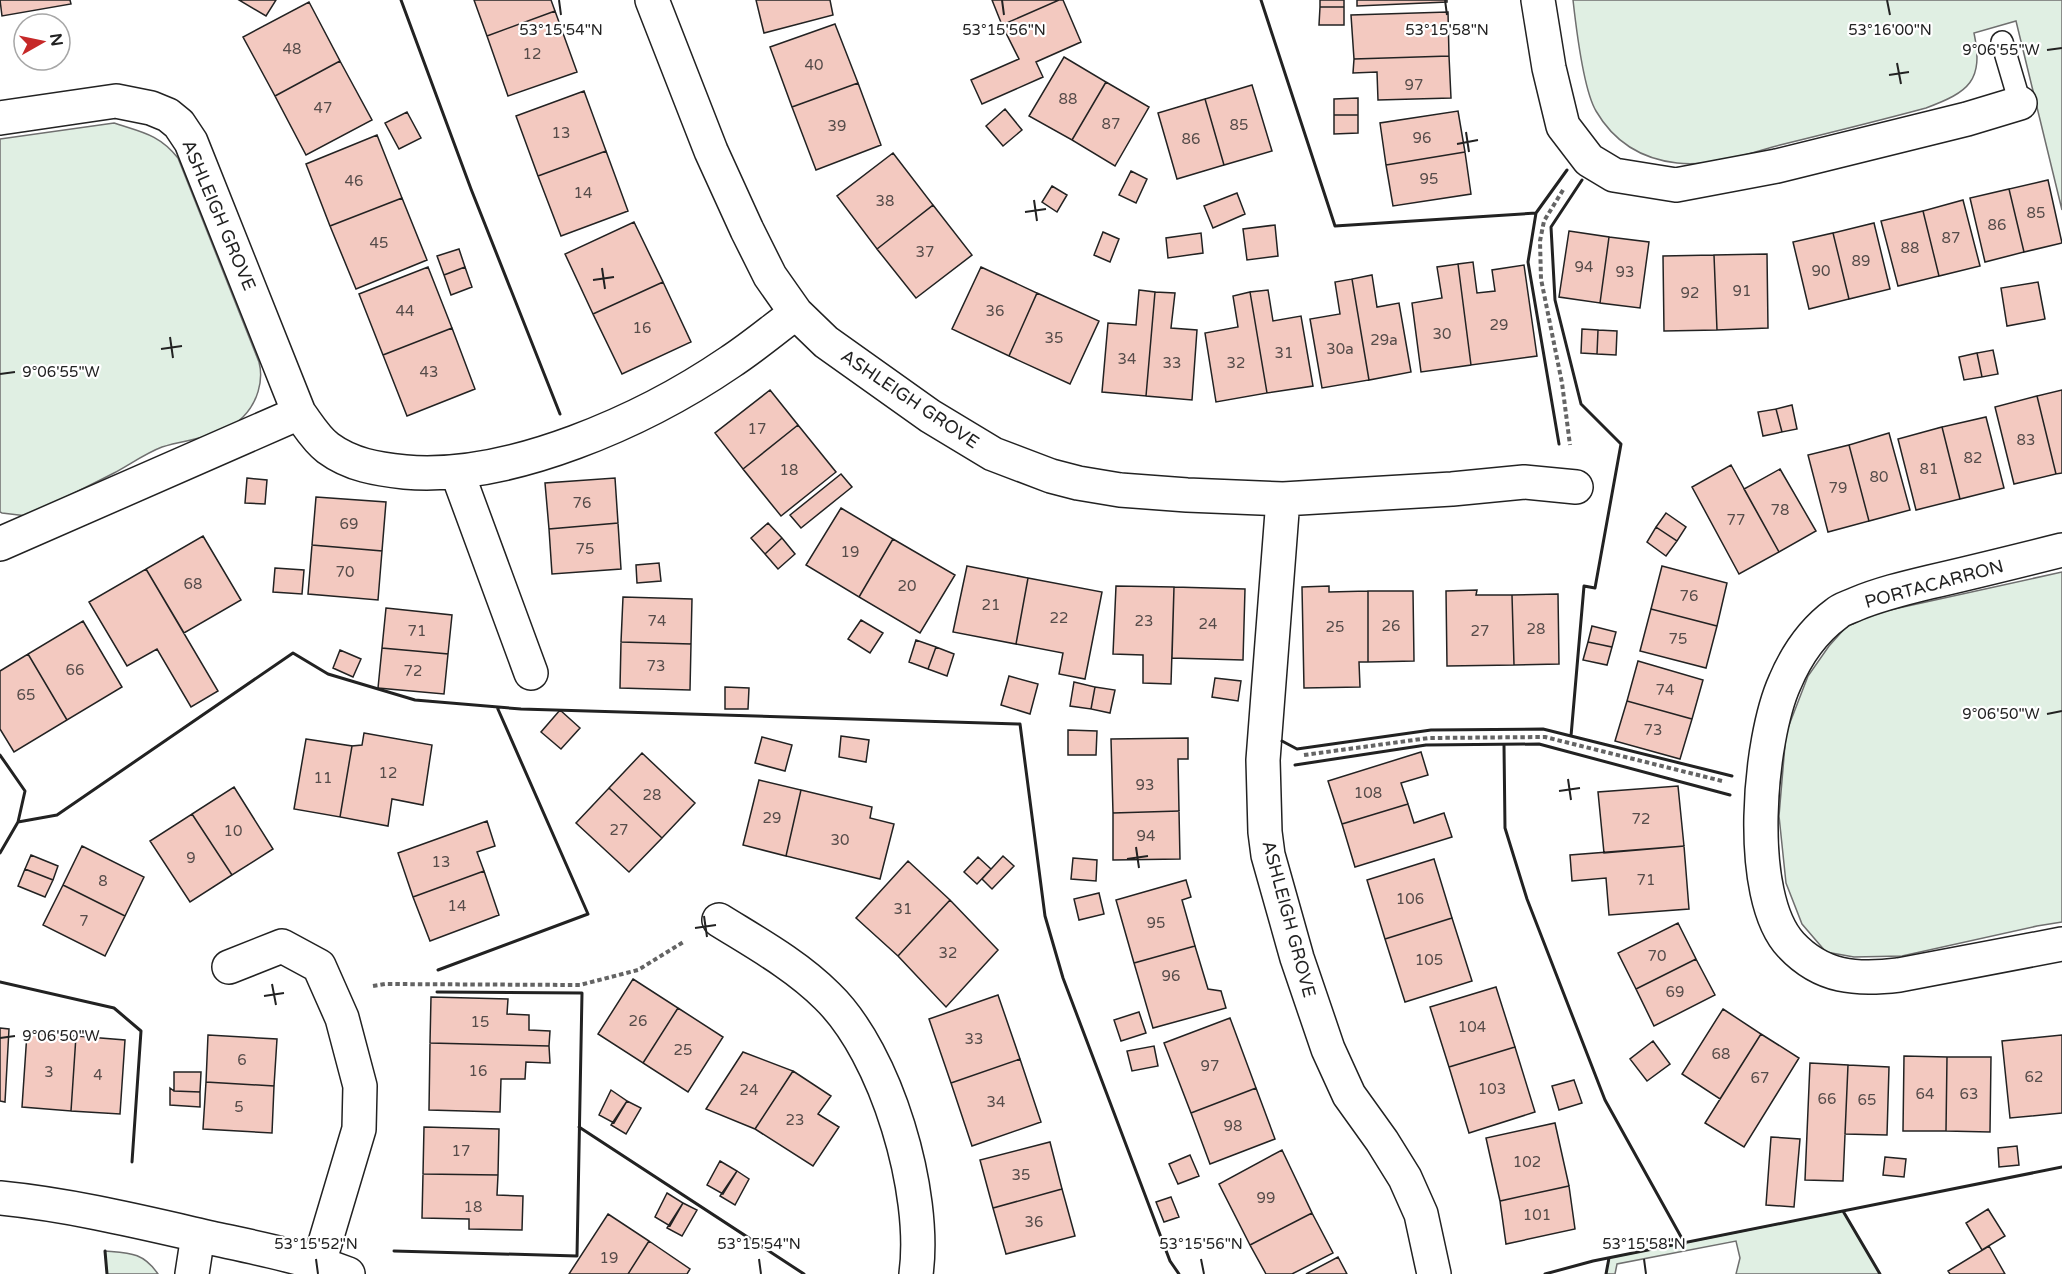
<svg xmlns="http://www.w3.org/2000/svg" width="2062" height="1274" font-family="'Varela Round',sans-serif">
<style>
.green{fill:#e0efe3;stroke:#6f6f6f;stroke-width:1.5}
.building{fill:#f3c9c0;stroke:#222;stroke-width:1.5}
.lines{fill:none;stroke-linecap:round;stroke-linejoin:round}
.lane-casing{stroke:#222;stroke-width:24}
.street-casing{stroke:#222;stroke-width:36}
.path{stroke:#646464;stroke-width:4;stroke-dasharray:4.5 3;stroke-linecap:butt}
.lane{stroke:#fff;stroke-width:21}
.street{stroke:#fff;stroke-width:33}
.wall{stroke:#222;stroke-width:3}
.ticks{fill:none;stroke:#222;stroke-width:2}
.labels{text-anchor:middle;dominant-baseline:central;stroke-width:4.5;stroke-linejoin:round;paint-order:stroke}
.number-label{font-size:15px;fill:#564c4a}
.street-label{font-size:18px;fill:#222;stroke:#fff}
.ticks-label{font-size:15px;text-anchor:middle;fill:#222;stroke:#fff;stroke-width:4.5;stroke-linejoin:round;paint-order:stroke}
</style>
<rect width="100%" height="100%" fill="#fff"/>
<path class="green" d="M1573 0H2062V210L2016 21 1974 33C1984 81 1969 92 1926 108 1878 121 1829 133 1780 145 1748 154 1711 167 1677 163 1642 159 1614 142 1596 111 1583 89 1576 27 1573 0Z
M114 123C141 132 159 134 178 158L259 362C264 381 257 403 243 417 221 439 190 438 162 447 146 453 129 465 114 473 85 488 56 502 27 516L2 513 0 512V139Z
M2062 572V922L2037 926 1902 956 1854 957 1826 952 1802 924 1786 883 1779 816 1786 733 1808 676 1829 646 1846 627 1876 613Z
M1843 1211 1880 1274H1736L1740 1258 1736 1241 1617 1264 1615 1274H1606L1609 1258Z
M105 1251C129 1253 143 1252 158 1274H107Z"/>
<path class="building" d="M0 0H70L71 4 2 16Z
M239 0H276L266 16Z
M474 0H551L555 11 487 36Z
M756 0H830L833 15 764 33Z
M992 0H1059L1002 25Z
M1059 0H1063L1081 42 1036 62 1043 77 982 104 971 80 1019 59 1002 25Z
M1320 0H1344V7H1320Z
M1357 0H1447V2L1357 6Z
M309 2 340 61 275 96 243 37Z
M1320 7H1344V25H1319Z
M555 11 577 72 508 96 487 36Z
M1448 12 1449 56 1354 59 1351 15Z
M835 24 858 83 792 107 770 47Z
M1449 56 1451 98 1378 100 1377 72 1353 73 1354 59Z
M1064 57 1106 82 1072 140 1029 116Z
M340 61 372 120 306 155 275 96Z
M1106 82 1149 107 1115 166 1072 140Z
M858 83 881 145 816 170 792 107Z
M1252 85 1272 151 1224 165 1205 99Z
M584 91 606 151 538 176 516 116Z
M1358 98V115H1334V99Z
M1205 99 1224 165 1177 179 1158 113Z
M1005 109 1022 130 1003 146 986 126Z
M1458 111 1465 152 1386 165 1380 123Z
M407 112 421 138 399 149 385 123Z
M1334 115H1358V133L1334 134Z
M377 135 402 198 330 226 306 164Z
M606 151 628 211 561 236 538 176Z
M1465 152 1471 194 1393 206 1386 165Z
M893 153 933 205 877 249 837 196Z
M1131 171 1147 179 1136 203 1119 195Z
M2048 180 2062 243 2024 252 2009 189Z
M1052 186 1067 195 1057 212 1042 202Z
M2009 189 2024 252 1985 262 1970 198Z
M1237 193 1245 214 1213 228 1204 206Z
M402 198 427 260 356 289 330 226Z
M1963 200 1980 266 1939 276 1923 211Z
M933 205 972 255 916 298 877 249Z
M1923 211 1939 276 1898 286 1881 221Z
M634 222 663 282 593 314 565 254Z
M1874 223 1890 289 1849 299 1833 233Z
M1275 225 1278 256 1247 260 1243 229Z
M1569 231 1609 237 1600 303 1559 297Z
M1103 232 1119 239 1110 262 1094 255Z
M1201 233 1203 253 1168 258 1166 238Z
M1833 233 1849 299 1809 309 1793 242Z
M1609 237 1649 242 1640 308 1600 303Z
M459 249 465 267 444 275 437 256Z
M1767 254 1768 328 1717 330 1714 255Z
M1714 255 1717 330 1664 331 1663 256Z
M1473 262 1477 293 1495 291 1492 270 1524 265 1537 356 1471 365 1458 264Z
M1458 264 1471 365 1421 372 1412 303 1442 298 1437 267Z
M428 267 452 328 383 355 359 294Z
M465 267 472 287 451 295 444 275Z
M981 267 1037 293 1009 356 952 329Z
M1372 275 1377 307 1399 303 1411 372 1369 380 1352 279Z
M1352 279 1369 380 1322 388 1310 319 1340 314 1335 282Z
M663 282 691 342 622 374 593 314Z
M2038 282 2045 319 2007 326 2001 288Z
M1139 290 1155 292 1146 396 1102 392 1108 323 1136 325Z
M1268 290 1273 321 1301 316 1313 386 1267 393 1250 292Z
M1155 292 1175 293 1171 328 1197 330 1192 400 1146 396Z
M1250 292 1267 393 1216 402 1205 333 1238 327 1233 296Z
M1037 293 1099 321 1070 384 1009 356Z
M452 328 475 389 407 416 383 355Z
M1582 329 1598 330 1597 354 1581 353Z
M1598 330 1617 331 1616 355 1597 354Z
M1993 350 1998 374 1982 377 1977 353Z
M1977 353 1982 377 1964 380 1959 357Z
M770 390 798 425 743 469 715 433Z
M2062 390V473L2056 474 2037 396Z
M2037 396 2056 474 2014 484 1995 407Z
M1792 405 1797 429 1782 432 1776 409Z
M1776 409 1782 432 1763 436 1758 412Z
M1986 417 2004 488 1960 499 1942 427Z
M798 425 836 472 781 516 743 469Z
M1942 427 1960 499 1916 510 1898 439Z
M1889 433 1910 510 1869 521 1849 445Z
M1849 445 1869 521 1828 532 1808 455Z
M1731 465 1779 552 1739 574 1692 487Z
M1780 469 1816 531 1779 552 1744 489Z
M841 474 852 487 801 528 790 515Z
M247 478 267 480 265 504 245 503Z
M615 478 618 523 549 529 545 483Z
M316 497 386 502 382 551 312 545Z
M841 508 893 539 859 597 806 565Z
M1666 513 1686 527 1677 541 1656 527Z
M618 523 621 569 552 574 549 529Z
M768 523 782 538 765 554 751 538Z
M1656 527 1677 541 1666 556 1647 542Z
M203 536 241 600 184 633 146 569Z
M782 538 795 554 778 569 765 554Z
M893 539 955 575 920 633 859 597Z
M312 545 382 551 378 600 308 594Z
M659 563 661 581 637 583 636 565Z
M967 566 1028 578 1016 644 953 632Z
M1662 566 1727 583 1717 626 1651 609Z
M275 568 304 570 302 594 273 592Z
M146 569 218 691 191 707 157 649 127 666 89 602Z
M1028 578 1102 592 1085 679 1059 674 1063 653 1016 644Z
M1116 586 1174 587 1171 684 1143 683V655L1113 654Z
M1329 586V592L1368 591V662H1359L1360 687 1304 688 1302 587Z
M1174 587 1245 589 1243 660 1172 658Z
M1477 590 1476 595H1512L1514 665 1447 666 1446 591Z
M1368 591H1413L1414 661 1368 662Z
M1558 594 1559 664 1514 665 1512 595Z
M623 597 692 599 691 644 621 642Z
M386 608 452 615 448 654 382 648Z
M1651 609 1717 626 1706 668 1640 651Z
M861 620 883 633 870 653 848 639Z
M83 621 122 687 67 720 28 654Z
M1592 626 1616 632 1612 647 1588 642Z
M916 640 936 647 928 669 909 662Z
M621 642 691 644 690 690 620 688Z
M1588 642 1612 647 1607 665 1583 660Z
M936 647 954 654 947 676 928 669Z
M382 648 448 654 444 694 378 688Z
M340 650 361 659 353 677 333 668Z
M28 654 67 720 14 752 0 729V671Z
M1638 661 1703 680 1692 719 1627 701Z
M1009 676 1038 684 1030 714 1001 705Z
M1215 678 1241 681 1238 701 1212 697Z
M1074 682 1095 687 1091 709 1070 706Z
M725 687 749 688 748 709H725Z
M1095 687 1115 690 1110 713 1091 709Z
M1627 701 1692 719 1680 759 1615 741Z
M560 710 580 728 561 749 541 732Z
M1068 730 1097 731 1096 755H1068Z
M364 733 432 745 423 805 392 799 388 826 340 817 352 746 362 745Z
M841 736 869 740 866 762 839 757Z
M762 737 792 745 785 771 755 763Z
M1188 738V759H1178L1179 811 1113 813 1111 739Z
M306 739 352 746 340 817 294 809Z
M1421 752 1428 775 1401 783 1408 804 1342 824 1328 781Z
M642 753 695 803 662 838 609 788Z
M759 780 801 790 786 856 743 845Z
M1678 786 1684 846 1604 853 1598 792Z
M234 787 273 849 232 875 192 814Z
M609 788 662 838 629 872 576 823Z
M801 790 872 807 870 818 894 824 880 879 786 856Z
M1408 804 1414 823 1444 813 1452 837 1355 867 1342 824Z
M1179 811 1180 859 1113 860V813Z
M192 814 232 875 190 902 150 841Z
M487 821 495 846 477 852 484 871 413 897 398 853Z
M82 846 144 877 125 916 63 885Z
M1684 846 1689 909 1609 915 1606 878 1572 881 1570 855Z
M31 855 58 866 53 880 25 869Z
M1003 856 1014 866 992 889 982 879Z
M978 857 991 869 977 884 964 872Z
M1073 858 1097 860 1096 881 1071 879Z
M1434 859 1452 918 1385 939 1367 880Z
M908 861 950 900 898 956 856 918Z
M25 869 53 880 45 897 18 886Z
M484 871 499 915 430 941 413 897Z
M1186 880 1191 897 1182 900 1195 946 1134 963 1116 900Z
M63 885 125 916 105 956 43 925Z
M1099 893 1104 914 1079 920 1074 899Z
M950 900 998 950 946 1007 898 956Z
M1452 918 1472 981 1405 1002 1385 939Z
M1678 923 1696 959 1636 989 1618 953Z
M1195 946 1208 989 1221 991 1226 1008 1153 1028 1134 963Z
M1696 959 1715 995 1654 1026 1636 989Z
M633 979 678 1008 643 1063 598 1034Z
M1496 987 1515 1047 1449 1067 1430 1007Z
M998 995 1020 1059 951 1083 929 1019Z
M431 997 508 999 507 1014 529 1015V1030L550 1031 549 1046 430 1043Z
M678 1008 723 1037 688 1092 643 1063Z
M1723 1009 1761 1034 1720 1099 1682 1074Z
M1139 1012 1146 1033 1121 1041 1114 1020Z
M1230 1018 1256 1088 1191 1113 1164 1043Z
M0 1028 9 1029 5 1102 0 1101Z
M27 1033 76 1036 71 1111 22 1107Z
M1761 1034 1799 1058 1744 1147 1705 1123Z
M208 1035 277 1039 274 1086 206 1082Z
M2062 1035V1113L2010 1118 2002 1041Z
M76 1036 125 1040 120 1114 71 1111Z
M1653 1041 1670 1064 1647 1081 1630 1059Z
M430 1043 549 1046 550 1063 526 1062 525 1079H501L500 1112 429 1110Z
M1154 1046 1158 1066 1132 1071 1127 1051Z
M1515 1047 1535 1112 1469 1133 1449 1067Z
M743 1052 793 1071 755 1129 706 1109Z
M1904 1056 1947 1057 1946 1131H1903Z
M1947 1057H1991L1990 1132 1946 1131Z
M1020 1059 1041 1122 972 1146 951 1083Z
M1810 1063 1848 1065 1843 1181 1805 1180Z
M1848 1065 1889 1067 1887 1135 1845 1134Z
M793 1071 831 1096 818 1114 839 1127 813 1166 755 1129Z
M174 1072H201L200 1092 174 1091Z
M1574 1080 1582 1103 1559 1110 1552 1086Z
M206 1082 274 1086 272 1133 203 1129Z
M170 1088 174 1091 200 1092V1107L170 1105Z
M1256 1088 1275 1139 1210 1164 1191 1113Z
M611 1090 627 1101 614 1123 599 1115Z
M627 1101 641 1108 626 1134 611 1125Z
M1555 1123 1569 1186 1500 1201 1486 1138Z
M424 1127 499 1129 498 1175 423 1174Z
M1771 1137 1800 1139 1794 1207 1766 1205Z
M1050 1142 1062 1189 993 1208 980 1160Z
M2017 1146 2019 1165 1999 1167 1998 1148Z
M1282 1150 1312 1213 1250 1245 1219 1184Z
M1190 1155 1199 1176 1178 1184 1169 1164Z
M1885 1157 1906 1159 1904 1177 1883 1175Z
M720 1161 737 1171 723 1194 707 1185Z
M737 1171 749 1179 735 1205 720 1196Z
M423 1174 498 1175 497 1195 523 1196 522 1230 469 1229V1219L422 1218Z
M1569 1186 1575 1229 1506 1244 1500 1201Z
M1062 1189 1075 1236 1006 1254 993 1208Z
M667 1193 683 1203 670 1226 655 1217Z
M1171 1197 1179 1217 1164 1222 1156 1202Z
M683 1203 697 1210 682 1236 667 1228Z
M1988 1209 2005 1236 1982 1250 1966 1223Z
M1312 1213 1333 1253 1292 1274H1266L1250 1245Z
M608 1214 649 1241 628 1274H569Z
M649 1241 690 1269 687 1274H628Z
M1989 1246 2005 1274H1950L1948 1271Z
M1338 1257 1347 1274H1306Z"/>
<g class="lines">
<g class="lane-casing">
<path id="lane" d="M2002 42 2020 103"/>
</g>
<g class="street-casing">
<path id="street" d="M652 0 711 151 747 230 770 276 796 313 826 342 930 416 993 454 1051 476 1078 483 1120 490 1187 495 1283 499 1452 489 1524 482 1576 487
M1538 0 1549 68 1563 126 1589 160 1614 175 1676 185 1777 166 1967 119 2020 103
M0 118 116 101 151 108 168 115 179 124 191 142 299 413C308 425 316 439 328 448 351 465 377 469 405 472 510 481 645 420 730 362 753 347 774 329 796 313
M457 472 531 673
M1283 499 1263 760 1265 832 1268 855 1297 958 1328 1049 1349 1095 1382 1141 1405 1178 1421 1214 1434 1274
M0 544 299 413
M2062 550C2018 561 1974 572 1930 582 1905 588 1880 594 1856 604 1850 607 1841 609 1836 614 1813 631 1796 656 1785 682 1759 739 1745 896 1791 945 1822 978 1856 980 1899 975L2062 944
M719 920C756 943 796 965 827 996 887 1054 927 1193 916 1274
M229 967 282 946 319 966 342 1018 360 1086 359 1129 319 1263
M0 1198C71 1205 141 1222 211 1238 257 1248 304 1257 348 1274
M192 1274 198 1235"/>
</g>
<path class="path" d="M1563 190 1544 221 1540 241 1541 279 1562 383 1570 445
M1304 755 1429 738 1545 737 1722 781
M373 986 385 984 580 985 638 970 685 941"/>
<use href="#lane" class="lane"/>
<use href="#street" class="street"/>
<path class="wall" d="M401 0 471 189 560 414
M1261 0 1335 226 1536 213
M1582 180 1551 227 1555 300 1581 404 1621 444 1595 588 1584 586 1571 736 1732 776
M1559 444 1528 262 1536 213 1567 170
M1282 741 1297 749 1431 730 1543 729 1571 736
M1504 745 1505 828 1527 899 1605 1100 1685 1244
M0 755 25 791 18 822 57 815 293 653 328 674 415 700 521 709 1020 724 1045 916 1063 978 1170 1261 1179 1274
M1295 765 1426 745 1539 744 1730 795
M0 853 18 822
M438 970 588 914 497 707
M0 982 114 1008 141 1031 132 1162
M579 1127 804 1274
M1843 1211 1880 1274
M105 1251 107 1274
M394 1251 577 1256 582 993 437 992
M1545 1274 1593 1261 2062 1167
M1606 1274 1609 1258"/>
</g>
<path class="ticks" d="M559 0 561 15M1002 0 1004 15M1445 0 1447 15M1887 0 1890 15M2047 50 2062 48M1897 63 1901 84M1889 75 1909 72M1466 132 1469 152M1457 144 1478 140M1034 200 1037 221M1025 212 1046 209M602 268 605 289M593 280 614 277M170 337 173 358M161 349 182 346M0 374 15 372M2047 714 2062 711M1568 779 1571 800M1559 791 1580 788M1136 847 1139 868M1127 859 1148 856M704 916 707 937M695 928 716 925M272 984 276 1005M264 996 284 993M0 1038 15 1036M316 1259 318 1274M759 1259 761 1274M1201 1259 1204 1274M1644 1259 1646 1274"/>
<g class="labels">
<g class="number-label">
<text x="292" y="49">48</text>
<text x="532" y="54">12</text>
<text x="814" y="65">40</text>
<text x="1414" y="85">97</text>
<text x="1068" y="99">88</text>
<text x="323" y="108">47</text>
<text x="1111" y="124">87</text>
<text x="1239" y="125">85</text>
<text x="837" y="126">39</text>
<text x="561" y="133">13</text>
<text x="1422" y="138">96</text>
<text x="1191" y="139">86</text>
<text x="1429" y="179">95</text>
<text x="354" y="181">46</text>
<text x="583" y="193">14</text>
<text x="885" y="201">38</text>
<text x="2036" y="213">85</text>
<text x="1997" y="225">86</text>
<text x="1951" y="238">87</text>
<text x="379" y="243">45</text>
<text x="1910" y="248">88</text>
<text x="925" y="252">37</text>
<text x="1861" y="261">89</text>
<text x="1584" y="267">94</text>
<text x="1821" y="271">90</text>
<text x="1625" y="272">93</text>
<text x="1742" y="291">91</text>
<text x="1690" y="293">92</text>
<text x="405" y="311">44</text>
<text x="995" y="311">36</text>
<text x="1499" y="325">29</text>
<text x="642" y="328">16</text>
<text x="1442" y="334">30</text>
<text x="1054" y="338">35</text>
<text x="1384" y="340">29a</text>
<text x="1340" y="349">30a</text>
<text x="1284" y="353">31</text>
<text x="1127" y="359">34</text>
<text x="1172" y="363">33</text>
<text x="1236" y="363">32</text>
<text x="429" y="372">43</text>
<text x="757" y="429">17</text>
<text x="2026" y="440">83</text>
<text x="1973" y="458">82</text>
<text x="1929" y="469">81</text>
<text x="789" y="470">18</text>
<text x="1879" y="477">80</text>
<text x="1838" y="488">79</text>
<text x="582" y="503">76</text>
<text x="1780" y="510">78</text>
<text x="1736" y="520">77</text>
<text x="349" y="524">69</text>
<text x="585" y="549">75</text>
<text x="850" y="552">19</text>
<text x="345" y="572">70</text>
<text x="193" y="584">68</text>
<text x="907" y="586">20</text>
<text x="1689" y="596">76</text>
<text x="991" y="605">21</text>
<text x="1059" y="618">22</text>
<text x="657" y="621">74</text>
<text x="1144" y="621">23</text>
<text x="1208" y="624">24</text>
<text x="1391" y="626">26</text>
<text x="1335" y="627">25</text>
<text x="1536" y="629">28</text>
<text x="417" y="631">71</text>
<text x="1480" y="631">27</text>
<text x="1678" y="639">75</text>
<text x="656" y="666">73</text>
<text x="75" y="670">66</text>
<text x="413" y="671">72</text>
<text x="1665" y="690">74</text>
<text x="26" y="695">65</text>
<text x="1653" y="730">73</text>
<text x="388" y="773">12</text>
<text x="323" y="778">11</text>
<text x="1145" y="785">93</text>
<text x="1368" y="793">108</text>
<text x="652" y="795">28</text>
<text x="772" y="818">29</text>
<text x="1641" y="819">72</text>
<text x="619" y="830">27</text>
<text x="233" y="831">10</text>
<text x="1146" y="836">94</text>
<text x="840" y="840">30</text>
<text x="191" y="858">9</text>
<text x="441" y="862">13</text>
<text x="1646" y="880">71</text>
<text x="103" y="881">8</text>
<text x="1410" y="899">106</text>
<text x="457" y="906">14</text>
<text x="903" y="909">31</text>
<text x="84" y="921">7</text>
<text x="1156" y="923">95</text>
<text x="948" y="953">32</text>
<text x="1657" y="956">70</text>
<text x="1429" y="960">105</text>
<text x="1171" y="976">96</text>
<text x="1675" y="992">69</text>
<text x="638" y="1021">26</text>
<text x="480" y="1022">15</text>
<text x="1472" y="1027">104</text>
<text x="974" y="1039">33</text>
<text x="683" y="1050">25</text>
<text x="1721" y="1054">68</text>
<text x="242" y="1060">6</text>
<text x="1210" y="1066">97</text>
<text x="478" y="1071">16</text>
<text x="49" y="1072">3</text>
<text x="98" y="1075">4</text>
<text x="2034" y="1077">62</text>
<text x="1760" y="1078">67</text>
<text x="1492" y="1089">103</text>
<text x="749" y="1090">24</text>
<text x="1925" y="1094">64</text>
<text x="1969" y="1094">63</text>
<text x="1827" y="1099">66</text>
<text x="1867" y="1100">65</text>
<text x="996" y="1102">34</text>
<text x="239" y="1107">5</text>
<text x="795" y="1120">23</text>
<text x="1233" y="1126">98</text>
<text x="461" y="1151">17</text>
<text x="1527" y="1162">102</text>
<text x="1021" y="1175">35</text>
<text x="1266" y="1198">99</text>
<text x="473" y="1207">18</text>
<text x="1537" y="1215">101</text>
<text x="1034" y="1222">36</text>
<text x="609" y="1258">19</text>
</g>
<g class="street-label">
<text transform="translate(219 215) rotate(67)">ASHLEIGH GROVE</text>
<text transform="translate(910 399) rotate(34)">ASHLEIGH GROVE</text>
<text transform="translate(1934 584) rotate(-15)">PORTACARRON</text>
<text transform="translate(1289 919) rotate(75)">ASHLEIGH GROVE</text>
</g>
</g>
<g class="ticks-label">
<text x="561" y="35">53°15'54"N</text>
<text x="1004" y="35">53°15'56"N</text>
<text x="1447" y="35">53°15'58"N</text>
<text x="1890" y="35">53°16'00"N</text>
<text x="2001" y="55">9°06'55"W</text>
<text x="61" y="377">9°06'55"W</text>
<text x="2001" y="719">9°06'50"W</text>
<text x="61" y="1041">9°06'50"W</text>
<text x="316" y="1249">53°15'52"N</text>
<text x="759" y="1249">53°15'54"N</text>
<text x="1201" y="1249">53°15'56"N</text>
<text x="1644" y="1249">53°15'58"N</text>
</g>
<g transform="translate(42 42) rotate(81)"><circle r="28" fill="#ffffff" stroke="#a7a7a7" stroke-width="1.5"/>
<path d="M0-4.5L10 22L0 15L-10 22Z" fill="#c62828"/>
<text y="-9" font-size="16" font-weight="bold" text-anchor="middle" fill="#222222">N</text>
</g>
</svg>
